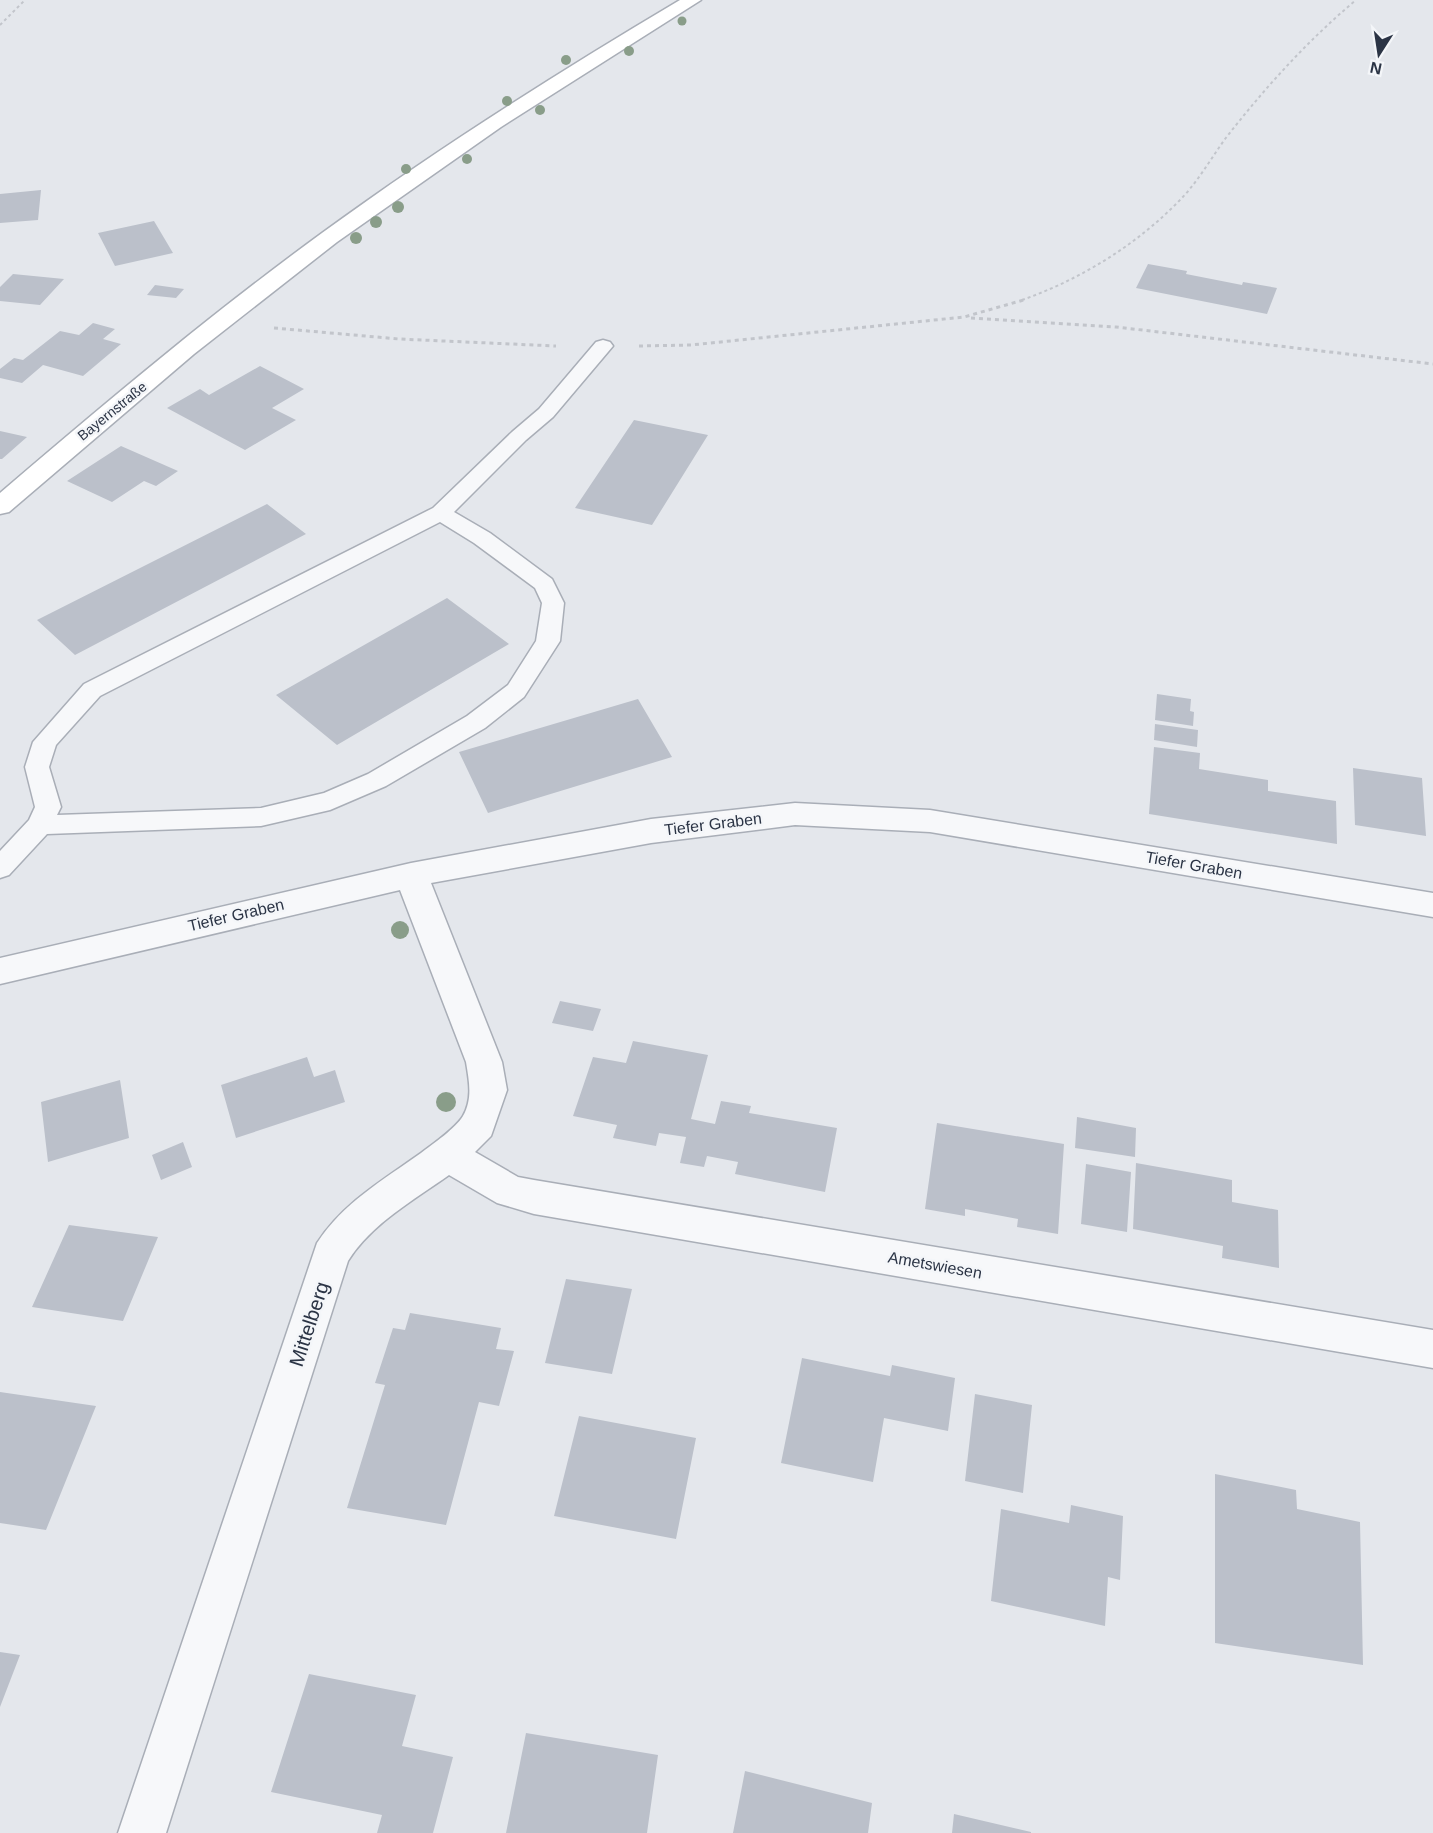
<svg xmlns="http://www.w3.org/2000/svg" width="1433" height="1833" font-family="Helvetica,sans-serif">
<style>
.building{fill:#bbc0ca}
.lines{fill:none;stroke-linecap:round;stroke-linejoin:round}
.lane-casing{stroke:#a9aeb7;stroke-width:3}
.street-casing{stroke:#a9aeb7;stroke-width:3}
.secondary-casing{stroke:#a9aeb7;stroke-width:3}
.path-far1{stroke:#c2c5cb;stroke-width:2;stroke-dasharray:3 3;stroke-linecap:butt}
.path{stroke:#c2c5cb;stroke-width:3;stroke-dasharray:4 4;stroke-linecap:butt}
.lane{fill:#f7f8fa;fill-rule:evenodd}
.street{fill:#f7f8fa;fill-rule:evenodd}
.secondary{fill:#fff;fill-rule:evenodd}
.tree{fill:#899d89}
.labels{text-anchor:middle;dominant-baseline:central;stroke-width:5;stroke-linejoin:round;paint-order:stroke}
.far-street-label{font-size:14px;fill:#2b3445;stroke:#f4f6f9}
.street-label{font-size:16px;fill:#2b3445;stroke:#f4f6f9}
.near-street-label{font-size:20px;fill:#2b3445;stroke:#f4f6f9}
</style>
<rect width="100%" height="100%" fill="#e4e7ec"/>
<path class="building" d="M41 190 38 220 0 223V194Z
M154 221 173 253 115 266 98 233Z
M1148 264 1187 271 1186 274 1242 285 1243 282 1277 288 1267 314 1136 288Z
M13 274 64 279 40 305 0 301V287Z
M155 285 184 289 176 298 147 295Z
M93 323 115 329 103 339 121 344 83 376 43 365 22 383 0 378V369L14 358 23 360 60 331 79 335Z
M260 366 304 389 272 408 296 420 245 450 167 408 200 389 209 395Z
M634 420 708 435 652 525 575 508Z
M0 431 27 437 2 459H0Z
M121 446 178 471 156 486 144 481 112 502 67 481Z
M267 504 306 534 75 655 37 620Z
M447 598 509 644 337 745 276 695Z
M1157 694 1191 699 1190 711 1194 712 1193 726 1155 720Z
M638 699 672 757 488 813 459 752Z
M1155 724 1198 730 1197 747 1154 740Z
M1154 747 1200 753 1199 769 1268 780V791L1336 801 1337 844 1149 814Z
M1353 768 1422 778 1426 836 1355 825Z
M560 1001 601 1009 593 1031 552 1023Z
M633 1041 708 1055 691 1119 715 1124 721 1101 751 1106 749 1113 837 1128 825 1192 735 1174 738 1162 707 1156 704 1167 680 1163 686 1137 659 1133 656 1146 613 1138 617 1125 573 1116 593 1057 626 1063Z
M307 1057 314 1077 335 1070 345 1102 236 1138 221 1085Z
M120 1080 129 1138 48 1162 41 1102Z
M1077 1117 1136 1128 1135 1157 1075 1148Z
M937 1123 1064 1144 1058 1234 1017 1227 1018 1219 965 1209V1216L925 1209Z
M183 1142 192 1167 161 1180 152 1155Z
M1136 1163 1232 1180V1202L1278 1210 1279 1268 1222 1258 1223 1246 1133 1229Z
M1086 1164 1131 1172 1127 1232 1081 1224Z
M69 1225 158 1237 123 1321 32 1307Z
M566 1279 632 1289 612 1374 545 1363Z
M410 1313 501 1328 496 1349 514 1351 499 1406 479 1402 446 1525 347 1508 385 1385 375 1383 393 1328 405 1330Z
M802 1358 890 1376 892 1365 955 1378 948 1431 884 1418 873 1482 781 1463Z
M0 1392 96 1406 46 1530 0 1523Z
M975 1394 1032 1405 1023 1493 965 1481Z
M579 1416 696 1438 676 1539 554 1516Z
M1215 1474 1296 1490 1297 1509 1360 1522 1363 1665 1215 1643Z
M1071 1505 1123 1516 1120 1580 1108 1577 1105 1626 991 1601 1001 1509 1069 1523Z
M0 1652 20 1655 0 1707Z
M309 1674 416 1695 402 1746 453 1757 433 1833H377L382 1815 271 1792Z
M526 1733 658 1755 647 1833H506Z
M745 1771 872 1803 868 1833H733Z
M954 1814 1031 1832V1833H952Z"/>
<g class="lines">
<g class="lane-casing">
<path id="lane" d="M603 340 610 342 613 346 553 417 526 440 454 512 490 533 552 579 564 603 560 641 524 697 485 728 386 786 330 810 261 826 47 834 9 875 0 878V851L29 820 35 807 25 767 33 742 84 684 433 508 512 432 539 409 596 342ZM440 522 474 543 535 588 542 603 536 641 508 685 467 716 368 774 324 793 261 808 57 815 61 807 49 767 56 745 100 696Z"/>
</g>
<g class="street-casing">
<path id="street" d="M795 803 930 810 1433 893V917L930 832 795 825 651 843 431 883 502 1062 507 1090 491 1136 475 1152 518 1177 534 1180 1433 1330V1368L534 1214 497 1203 449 1175C414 1200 371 1224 348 1261L166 1833H118L317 1243C343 1203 383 1180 421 1153 433 1144 456 1128 463 1116 473 1098 469 1081 466 1062L400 890 0 984V958L411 863 651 819Z"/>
</g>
<g class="secondary-casing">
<path id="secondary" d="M680 0H701L501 127 337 242 194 354 9 512 0 514V493C105 403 211 314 322 233 437 149 557 73 680 0Z"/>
</g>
<path class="path-far1" d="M0 25 25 0
M1022 300C1081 279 1135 246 1179 201 1197 183 1210 160 1225 139 1264 89 1307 41 1356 0"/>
<path class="path" d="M971 318 1116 327 1433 364
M274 328 399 339 556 346
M639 346 691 345 964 317 1027 299"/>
<use href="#lane" class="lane"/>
<use href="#street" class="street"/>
<use href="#secondary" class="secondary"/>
</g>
<g class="tree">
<circle cx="682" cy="21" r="4.5"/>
<circle cx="629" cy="51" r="5"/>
<circle cx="566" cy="60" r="5"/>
<circle cx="507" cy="101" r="5"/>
<circle cx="540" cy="110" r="5"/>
<circle cx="467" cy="159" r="5"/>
<circle cx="406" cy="169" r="5"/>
<circle cx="398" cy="207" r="6"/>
<circle cx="376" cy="222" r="6"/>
<circle cx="356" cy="238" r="6"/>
<circle cx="400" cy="930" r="9"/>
<circle cx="446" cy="1102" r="10"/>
</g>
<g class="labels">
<g class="far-street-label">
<text transform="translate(112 411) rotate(-39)">Bayernstraße</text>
</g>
<g class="street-label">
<text transform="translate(713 824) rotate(-7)">Tiefer Graben</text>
<text transform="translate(1194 865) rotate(10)">Tiefer Graben</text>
<text transform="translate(236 915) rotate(-13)">Tiefer Graben</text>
<text transform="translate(935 1265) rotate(10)">Ametswiesen</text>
</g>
<g class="near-street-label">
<text transform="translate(309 1324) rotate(-72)">Mittelberg</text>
</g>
</g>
<g transform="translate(1379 54) rotate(192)" stroke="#f4f6f9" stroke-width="4.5" paint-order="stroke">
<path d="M0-4.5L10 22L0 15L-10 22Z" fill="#2b3445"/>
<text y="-9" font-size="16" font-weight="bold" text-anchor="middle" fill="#2b3445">N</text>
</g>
</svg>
